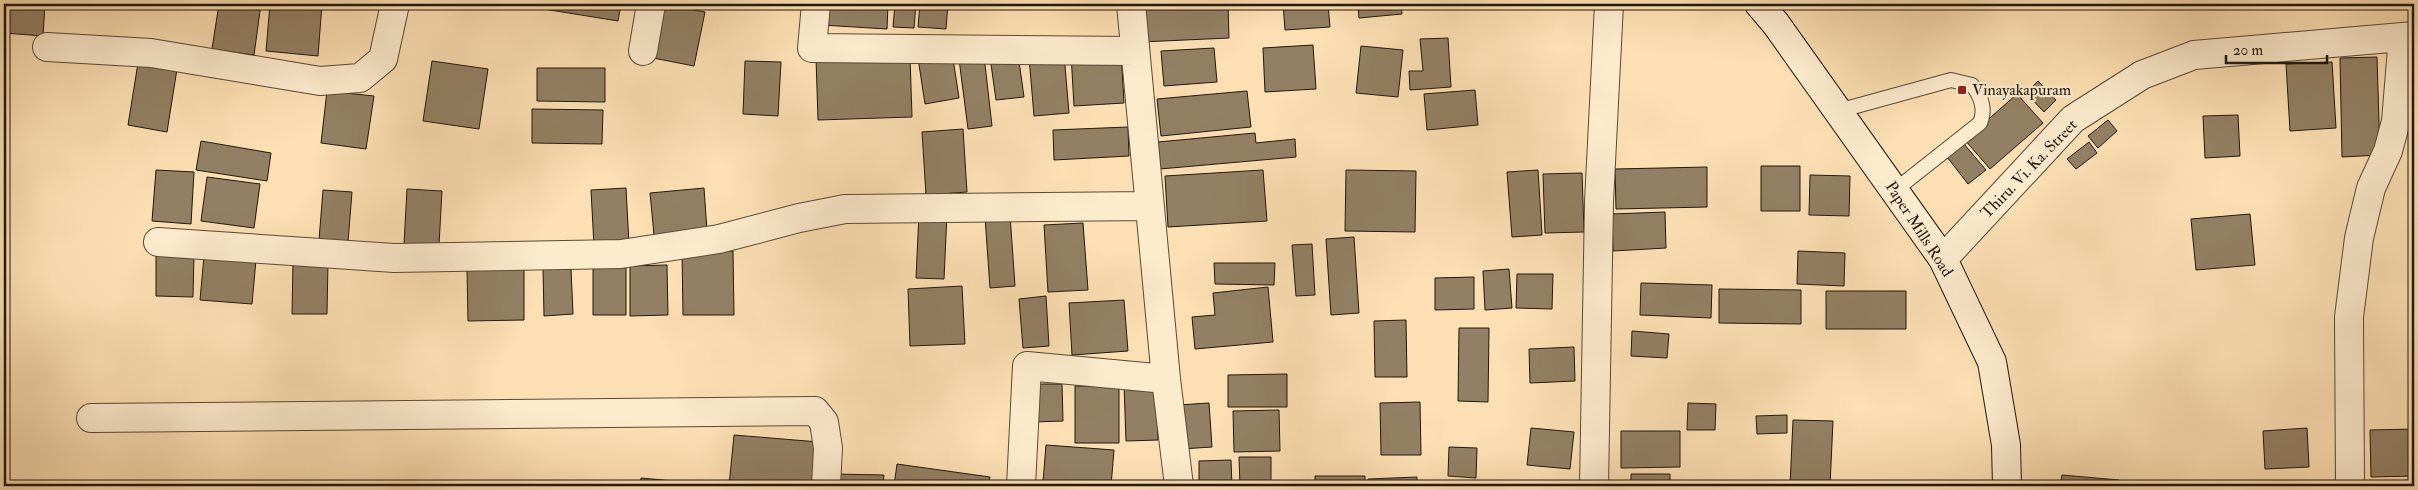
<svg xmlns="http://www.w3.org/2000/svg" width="2418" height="490" font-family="'IM FELL Double Pica',serif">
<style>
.building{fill:#938064;stroke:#21170e}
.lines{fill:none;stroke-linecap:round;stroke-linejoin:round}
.lane-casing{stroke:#584937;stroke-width:16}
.street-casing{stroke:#584937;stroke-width:30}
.secondary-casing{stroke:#21170e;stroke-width:30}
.lane{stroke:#fdebce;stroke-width:14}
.street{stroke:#fdebce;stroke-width:28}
.secondary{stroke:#fdebce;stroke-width:28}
.poi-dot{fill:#8f2418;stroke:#fdebce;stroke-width:2}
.labels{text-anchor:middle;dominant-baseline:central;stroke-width:4.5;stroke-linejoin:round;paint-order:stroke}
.poi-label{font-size:16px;fill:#21170e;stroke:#fdebce;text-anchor:start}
.street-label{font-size:16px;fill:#21170e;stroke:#fdebce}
</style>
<rect width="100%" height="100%" fill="#fce0b3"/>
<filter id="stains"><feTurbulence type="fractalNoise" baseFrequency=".004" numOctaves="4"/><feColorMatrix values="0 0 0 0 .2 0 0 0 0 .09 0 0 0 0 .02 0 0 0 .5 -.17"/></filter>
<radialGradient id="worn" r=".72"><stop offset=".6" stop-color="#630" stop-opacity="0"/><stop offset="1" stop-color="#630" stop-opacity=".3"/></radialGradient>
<path class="building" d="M4 4H45L43 36 4 33Z
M219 4H261L254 55 212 49Z
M270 4H322L318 56 266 51Z
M513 4H621L618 21Z
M664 4 705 12 694 66 653 58Z
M823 4H888L887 29 822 25Z
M895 4H916L914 28 893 27Z
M920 4H948L946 29 918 27Z
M1139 4H1228L1229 38 1141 42Z
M1283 4H1328L1330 27 1285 30Z
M1358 4H1401L1402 14 1359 18Z
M1448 38 1451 87 1410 90 1409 71H1423L1420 39Z
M1313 45 1316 89 1265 92 1263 48Z
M1361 46 1403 50 1398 97 1356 93Z
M1214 48 1217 82 1164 86 1161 51Z
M1121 51 1124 103 1074 106 1071 54Z
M952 52 959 98 925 104 918 58Z
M1018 54 1024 97 996 100 990 57Z
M1064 54 1069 113 1034 116 1029 57Z
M910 56 912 117 818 120 816 58Z
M984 56 992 126 968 129 959 59Z
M2377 57 2380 155 2342 157 2340 58Z
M432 61 488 69 479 129 423 121Z
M745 61 781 62 778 116 743 114Z
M2332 62 2336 128 2290 131 2286 64Z
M138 63 177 69 167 132 128 125Z
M537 68H605V102L537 101Z
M2038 81 2056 100 2044 112 2026 93Z
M1475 90 1478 125 1427 130 1424 94Z
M327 91 374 96 366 149 321 143Z
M1247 91 1251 127 1161 136 1157 99Z
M2017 94 2043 123 1990 169 1965 140Z
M532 109 603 110 602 144 532 143Z
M2238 115 2240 156 2205 158 2203 116Z
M2108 120 2117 131 2098 148 2088 136Z
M1128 127 1129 156 1054 160 1053 130Z
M963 129 967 192 926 195 922 132Z
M1255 133 1256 143 1295 139 1296 157 1160 169 1158 142Z
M201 141 271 153 267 181 196 170Z
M2089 142 2097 153 2076 169 2067 159Z
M1964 144 1986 170 1968 184 1947 157Z
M1761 166H1800V211H1761Z
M1707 167V207L1616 209 1615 169Z
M156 170 194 172 191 224 152 221Z
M1263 170 1267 221 1168 227 1165 176Z
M1346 170 1416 171 1415 232 1345 231Z
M1538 170 1542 235 1512 237 1507 172Z
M1582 173 1584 232 1545 233 1543 174Z
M1810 175 1850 176 1849 216 1809 215Z
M207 177 260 184 254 228 201 221Z
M626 188 629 244 594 246 591 190Z
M704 188 707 231 654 235 650 193Z
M407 189 442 191 439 245 404 244Z
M323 190 352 192 348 242 319 240Z
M1665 212 1666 248 1613 251 1612 214Z
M919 213 947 214 944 279 916 278Z
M2250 214 2255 265 2196 270 2191 219Z
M1010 215 1015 286 990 288 985 217Z
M1083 223 1088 290 1048 292 1044 225Z
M1354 237 1359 313 1331 315 1326 239Z
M1312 244 1315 295 1296 296 1292 245Z
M733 251 734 315H683L682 252Z
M1798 251 1845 253 1844 286 1797 284Z
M156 253 194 254 193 297 156 296Z
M204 256 256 260 252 304 200 300Z
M293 262H328L327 314H292Z
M1214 263H1275L1274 285 1215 284Z
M667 265 668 315 630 316V266Z
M593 268H626V315H593Z
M524 269V320L468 321 467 270Z
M543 269H571L573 314 544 316Z
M1509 269 1512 308 1485 310 1483 271Z
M1517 274H1553L1552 309 1516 308Z
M1474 277V309L1435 310V278Z
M1641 283 1712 285 1711 318 1640 315Z
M962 286 965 344 910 346 908 289Z
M1268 287 1273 342 1195 349 1192 317 1215 315 1213 293Z
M1719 289 1801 290V324L1719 323Z
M1826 291H1906V329H1826Z
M1046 296 1049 346 1023 348 1019 299Z
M1124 300 1128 351 1072 355 1069 303Z
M1406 320 1407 377H1375L1374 321Z
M1459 328H1489L1488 402 1458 401Z
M1632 331 1669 334 1667 358 1631 356Z
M1574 347 1575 381 1530 383 1529 349Z
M1287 374V407H1228V375Z
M1034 384H1062L1063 421 1034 422Z
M1157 384 1158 440 1126 441 1124 385Z
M1075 386H1119V443H1075Z
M1420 402 1421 455H1381L1380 403Z
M1209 403 1212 447 1181 449 1178 405Z
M1688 403 1716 404 1715 430H1687Z
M1279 410 1280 451 1234 452 1233 411Z
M1787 415V433L1757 434 1756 416Z
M1793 420 1833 421 1830 486H1790Z
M1531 428 1574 432 1570 469 1527 465Z
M2307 428 2309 467 2265 469 2263 431Z
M2414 429V476L2371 477 2370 430Z
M1621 431H1680V467L1621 468Z
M734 435 819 442 815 486H729Z
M1046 445 1114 450 1111 486 1043 482Z
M1449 447 1477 448 1476 478 1448 476Z
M1239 457H1271V486H1240Z
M1231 460 1232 486H1199V461Z
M897 464 990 477 988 486H894Z
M835 474 884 475 883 486H835Z
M1631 474H1670V486H1631Z
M2062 475 2119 480 2118 486H2060Z
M1315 476H1365V486H1315Z
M1417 477V486H1368V479Z
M641 478 695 483 694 486H640Z
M2414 480V486H2363L2362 482Z
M1681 484H1717V486H1681Z
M1720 485H1762V486H1720Z"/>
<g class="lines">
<g class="lane-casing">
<path id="lane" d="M1838 111 1951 80 1972 85C1981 96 1986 109 1980 123L1894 191"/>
</g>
<g class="street-casing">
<path id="street" d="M816 4 812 48 1135 51
M1131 4 1166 379 1179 486
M47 47 151 53 320 81 360 78 383 59 395 4
M643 51 651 4
M158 242 394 258 621 254 719 239 799 218 845 209 1150 206
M1943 259 2073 119 2142 75 2194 55 2414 36
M91 418 815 411 824 422 828 448 826 486
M1021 486 1027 366 1166 379
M1594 486 1599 202 1609 4
M2350 486 2349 317 2359 238 2371 188 2388 151 2396 121 2403 37"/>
</g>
<g class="secondary-casing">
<path id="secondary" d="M1759 4 1776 24 1943 259 1992 362 2006 445 2007 486"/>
</g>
<use href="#lane" class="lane"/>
<use href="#street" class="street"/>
<use href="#secondary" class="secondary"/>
</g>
<rect class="poi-dot" x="1957" y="85" width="10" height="10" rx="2.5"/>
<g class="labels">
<g class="poi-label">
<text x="1972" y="90">Vinayakapuram</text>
</g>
<g class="street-label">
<text transform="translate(2029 169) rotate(-46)">Thiru. Vi. Ka. Street</text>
<text transform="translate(1919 229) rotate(57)">Paper Mills Road</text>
</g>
</g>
<rect width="2418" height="490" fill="none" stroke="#fce0b3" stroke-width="20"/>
<rect x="5" y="5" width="2408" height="480" fill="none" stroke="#21170e" stroke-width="2.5"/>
<rect x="10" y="10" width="2398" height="470" fill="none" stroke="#21170e"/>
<path d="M2226 55v8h101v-8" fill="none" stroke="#21170e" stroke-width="2.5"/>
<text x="2233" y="55" font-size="15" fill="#21170e" stroke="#fdebce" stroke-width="4" paint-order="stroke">20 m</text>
<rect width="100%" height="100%" filter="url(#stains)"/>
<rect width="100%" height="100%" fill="url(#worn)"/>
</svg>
